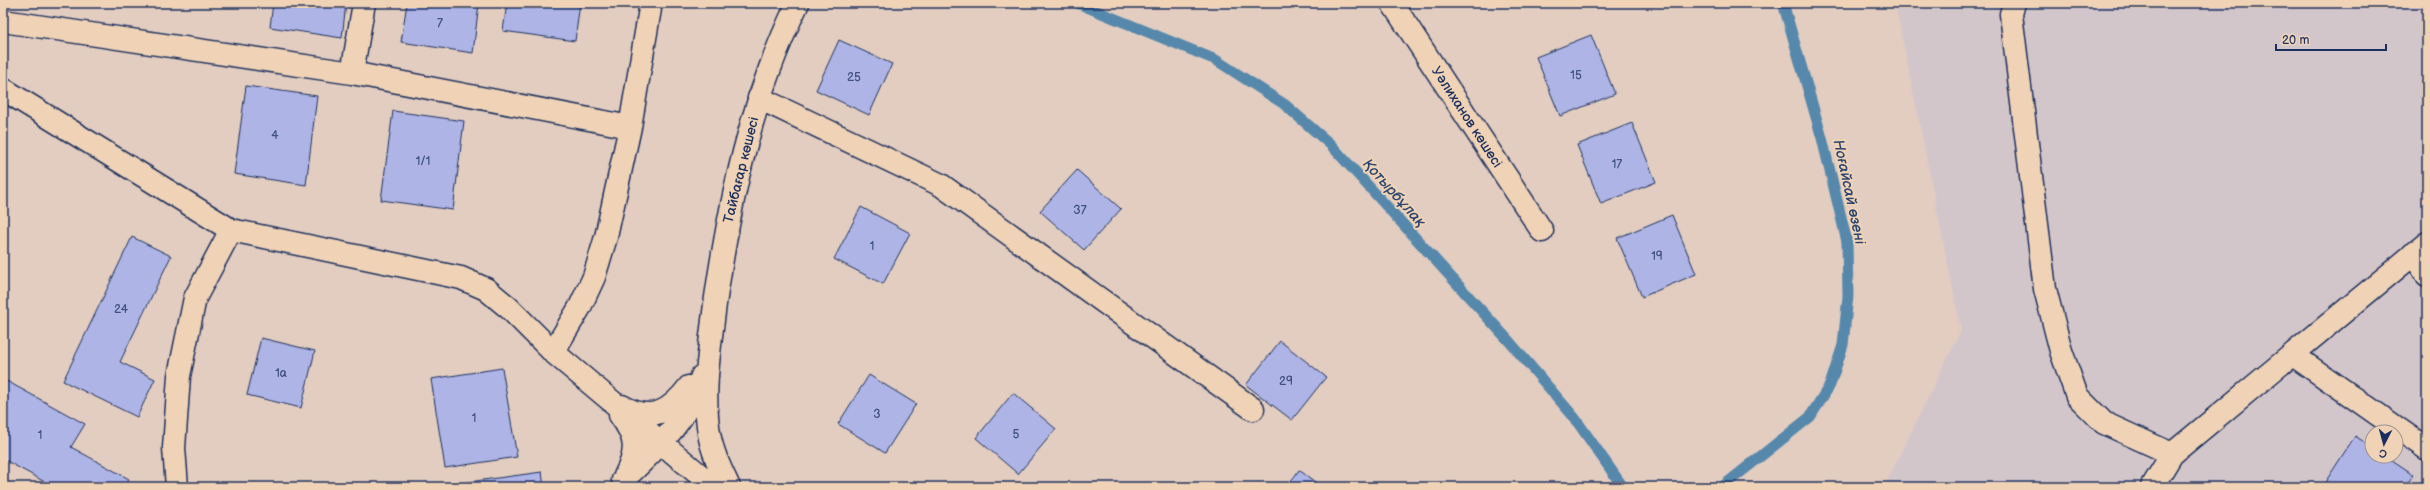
<svg xmlns="http://www.w3.org/2000/svg" width="2430" height="490" font-family="'Balsamiq Sans',sans-serif">
<style>
.built{fill:#d3c6cb;fill-rule:evenodd}
.lines{fill:none;stroke-linecap:round;stroke-linejoin:round}
.stream{stroke:#5788ac;stroke-width:11}
.building{fill:#aeb5e6;stroke:#1b2f5e}
.lane-casing{stroke:#1b2f5e;stroke-width:25}
.street-casing{stroke:#1b2f5e;stroke-width:25}
.secondary-casing{stroke:#1b2f5e;stroke-width:25}
.lane{stroke:#f0d3b6;stroke-width:22}
.street{stroke:#f0d3b6;stroke-width:22}
.secondary{stroke:#f0d3b6;stroke-width:22}
.labels{text-anchor:middle;dominant-baseline:central;stroke-width:4;stroke-linejoin:round;paint-order:stroke}
.number-label{font-size:12px;fill:#405080}
.street-label{font-size:14px;fill:#1b2f5e;stroke:#f0d3b6}
.water-label{font-size:15px;font-style:italic;fill:#2a4572;stroke:#f0d3b6}
</style>
<rect width="100%" height="100%" fill="#e3cdc0"/>
<filter id="ink" filterUnits="userSpaceOnUse"><feTurbulence type="fractalNoise" baseFrequency=".025" numOctaves="2"/><feDisplacementMap in="SourceGraphic" scale="8" xChannelSelector="R" yChannelSelector="G"/><feConvolveMatrix kernelMatrix="1 2 1 2 8 2 1 2 1" color-interpolation-filters="sRGB"/></filter>
<g filter="url(#ink)">
<path class="built" d="M1895 3H2427V487H1884L1961 330ZM2372 432H2396V456H2372Z"/>
<g class="lines">
<path class="stream" d="M1077 3 1216 60 1284 104 1331 145 1509 341 1574 417 1623 487
M1722 487 1810 417 1830 385 1843 345 1848 296 1847 242 1822 138 1783 3"/>
</g>
<path class="building" d="M273 3H346L342 38 270 27Z
M407 3H479L473 53 401 42Z
M507 3H580L575 41 503 31Z
M1591 35 1615 94 1560 116 1536 57Z
M839 40 892 64 869 115 816 90Z
M246 86 317 96 306 185 234 174Z
M393 111 464 121 453 210 381 200Z
M1632 123 1656 182 1601 204 1577 145Z
M1077 170 1121 209 1084 250 1040 211Z
M861 207 910 233 883 284 834 259Z
M1672 215 1696 274 1642 297 1617 238Z
M132 237 171 256 120 362 155 379 137 417 63 381Z
M261 338 315 351 301 408 247 395Z
M1280 341 1326 377 1292 420 1246 385Z
M502 368 517 457 445 468 431 379Z
M869 375 916 404 885 453 838 424Z
M3 379 85 424 71 447 129 479 125 487H54L3 459Z
M1013 393 1056 429 1018 474 976 438Z
M2355 436 2372 447V456H2386L2413 474 2405 487H2322Z
M1299 470 1322 487H1287Z
M542 472 544 487 446 485Z"/>
<g class="lines">
<g class="lane-casing">
<path id="lane" d="M2014 3 2011 14 2045 289 2061 351 2077 396 2104 423 2172 454
M2413 254 2427 275
M2293 355 2427 449
M2152 487 2172 454 2427 243"/>
</g>
<g class="street-casing">
<path id="street" d="M1392 3 1542 231
M3 21 352 73 630 127
M352 73 364 3
M759 98 941 185 1253 409
M553 352 580 307 594 277 606 237 630 127 651 3
M177 487 174 448 179 376 195 298 231 230"/>
</g>
<g class="secondary-casing">
<path id="secondary" d="M3 89 231 230 461 278 486 289 509 308 553 352 714 487
M622 406C651 423 670 412 689 387
M620 415C637 438 638 451 625 476
M623 480C655 450 689 419 702 376
M729 487C721 470 712 452 709 433 702 391 710 347 715 304 730 200 751 98 798 3"/>
</g>
<use href="#lane" class="lane"/>
<use href="#street" class="street"/>
<use href="#secondary" class="secondary"/>
</g>
</g>
<g class="labels">
<g class="number-label">
<text x="440" y="23">7</text>
<text x="1576" y="75">15</text>
<text x="854" y="77">25</text>
<text x="275" y="135">4</text>
<text x="423" y="161">1/1</text>
<text x="1617" y="164">17</text>
<text x="1080" y="210">37</text>
<text x="872" y="246">1</text>
<text x="1657" y="256">19</text>
<text x="121" y="309">24</text>
<text x="281" y="373">1а</text>
<text x="1286" y="381">29</text>
<text x="877" y="414">3</text>
<text x="474" y="418">1</text>
<text x="1016" y="434">5</text>
<text x="40" y="435">1</text>
</g>
<g class="street-label">
<text transform="translate(1467 117) rotate(57)">Уәлиханов көшесі</text>
<text transform="translate(741 170) rotate(-76)">Тайбағар көшесі</text>
</g>
<g class="water-label">
<text transform="translate(1849 192) rotate(78)">Ноғайсай өзені</text>
<text transform="translate(1394 193) rotate(48)">Қотырбұлақ</text>
</g>
</g>
<rect width="2430" height="490" fill="none" stroke="#f0d3b6" stroke-width="16"/>
<rect x="8" y="8" width="2414" height="474" fill="none" stroke="#1b2f5e" stroke-width="1.5" filter="url(#ink)"/>
<g transform="translate(2384 444) rotate(186)"><circle r="19" fill="#f0d3b6" stroke="#9b9193"/>
<path d="M0-3L7 15L0 10L-7 15Z" fill="#1b2f5e"/>
<text y="-6" font-size="11" font-weight="bold" text-anchor="middle" fill="#1b2f5e">С</text>
</g>
<path d="M2276 44v6h110v-6" fill="none" stroke="#1b2f5e" stroke-width="2"/>
<text x="2282" y="44" font-size="12" fill="#1b2f5e" stroke="#f0d3b6" stroke-width="3" paint-order="stroke">20 m</text>
</svg>
